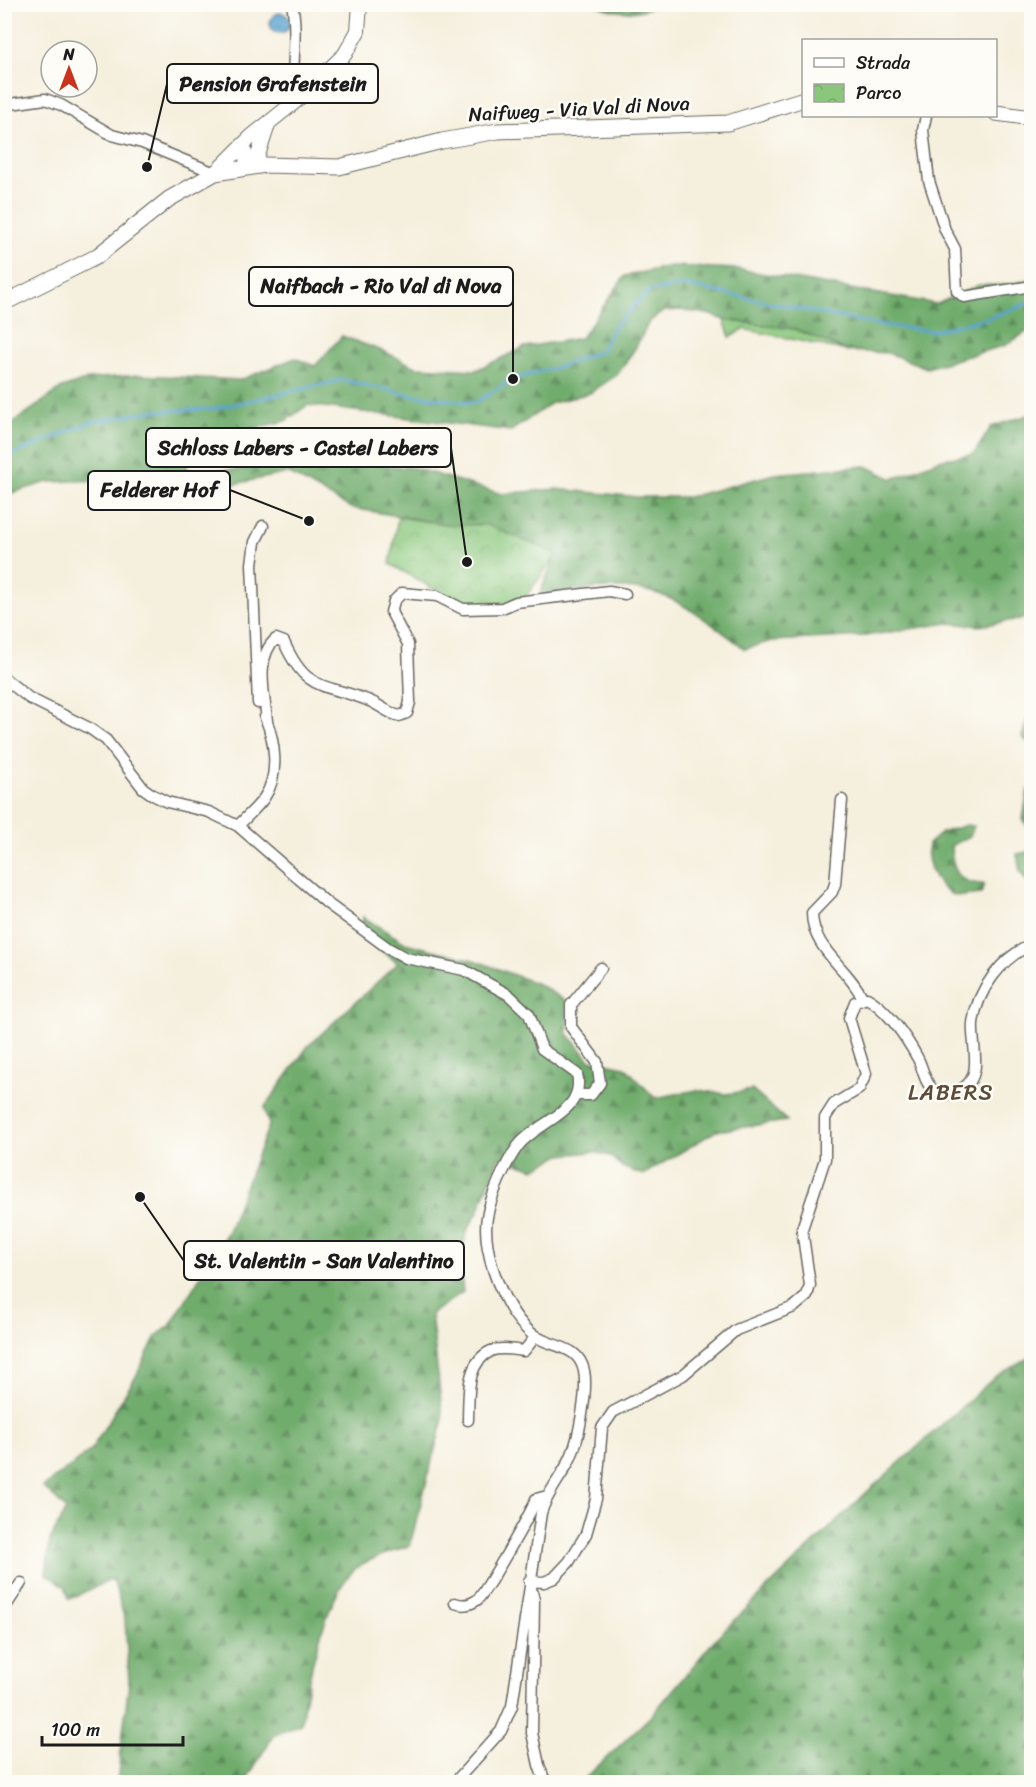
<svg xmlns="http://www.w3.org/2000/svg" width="1036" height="1787" font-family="Sriracha,sans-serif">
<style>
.grass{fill:#8ac77d;stroke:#53724c;stroke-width:1.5}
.forest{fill:url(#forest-firs);stroke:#466444;stroke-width:1.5}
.park{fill:url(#park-crowns);stroke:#53724c;stroke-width:1.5}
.water{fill:url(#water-ripples);stroke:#3a6076;stroke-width:1.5}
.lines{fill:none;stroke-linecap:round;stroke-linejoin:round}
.stream{stroke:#59a3d1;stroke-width:3}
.minor-casing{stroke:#686660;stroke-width:13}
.tertiary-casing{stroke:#686660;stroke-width:16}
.secondary-casing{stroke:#686660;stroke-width:17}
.minor{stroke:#fff;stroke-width:10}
.tertiary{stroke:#fff;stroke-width:14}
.secondary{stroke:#fff;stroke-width:15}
.labels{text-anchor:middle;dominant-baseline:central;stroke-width:5;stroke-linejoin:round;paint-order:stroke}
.street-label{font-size:20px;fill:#1c1c1c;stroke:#fdfcf7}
.quarter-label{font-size:22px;letter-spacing:1.5px;fill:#5e4b38;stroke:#fdfcf7}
.leader{fill:none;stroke:#1c1c1c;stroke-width:2}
.callout-dot{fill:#1c1c1c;stroke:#fdfcf7;stroke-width:2}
.callout{fill:#fdfcf7;stroke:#1c1c1c;stroke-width:2}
.callout-label{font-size:21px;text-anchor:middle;font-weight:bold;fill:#1c1c1c}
</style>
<defs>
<pattern id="forest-firs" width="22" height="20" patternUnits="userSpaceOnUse" patternTransform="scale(1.5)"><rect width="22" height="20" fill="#6fac6c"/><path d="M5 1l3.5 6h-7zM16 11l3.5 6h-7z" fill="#5a8b58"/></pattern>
<pattern id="park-crowns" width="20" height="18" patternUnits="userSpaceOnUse" patternTransform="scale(1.5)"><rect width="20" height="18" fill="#8ac77d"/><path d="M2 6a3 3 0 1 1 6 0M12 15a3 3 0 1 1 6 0" fill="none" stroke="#76aa6b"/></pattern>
<pattern id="water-ripples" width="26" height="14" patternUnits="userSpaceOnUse" patternTransform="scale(1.5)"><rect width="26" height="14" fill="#59a3d1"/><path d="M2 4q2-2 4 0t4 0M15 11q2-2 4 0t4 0" fill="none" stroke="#4984a9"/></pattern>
</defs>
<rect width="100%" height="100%" fill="#fdfcf7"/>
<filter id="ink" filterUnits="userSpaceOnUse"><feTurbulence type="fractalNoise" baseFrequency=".0167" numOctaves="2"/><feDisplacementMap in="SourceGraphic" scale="12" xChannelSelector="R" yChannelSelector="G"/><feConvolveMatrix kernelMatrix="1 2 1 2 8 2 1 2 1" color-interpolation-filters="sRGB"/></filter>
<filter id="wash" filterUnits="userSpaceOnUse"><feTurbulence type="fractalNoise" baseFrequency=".008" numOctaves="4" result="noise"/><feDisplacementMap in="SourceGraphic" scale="24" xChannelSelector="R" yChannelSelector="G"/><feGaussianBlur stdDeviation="1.35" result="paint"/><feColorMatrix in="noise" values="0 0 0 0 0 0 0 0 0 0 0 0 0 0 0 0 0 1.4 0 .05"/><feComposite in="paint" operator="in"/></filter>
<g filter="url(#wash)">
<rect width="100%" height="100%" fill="#f5efdd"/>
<path class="grass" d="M724 320 795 329 847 351 744 329 730 337Z"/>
<path class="forest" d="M595 5H657C635 15 617 13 595 5Z
M671 266 737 269 937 304 979 285H1007L1031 279V329L1006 345 927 368 888 353 847 351 795 329 724 320 708 314 681 310 664 311 649 322 636 347 618 374 590 393 552 403 511 431 308 405 285 421 188 444 187 470H238L305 458 415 468 502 494 556 489 638 497H689L774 474 866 466 893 479 938 460 974 454 991 427 1031 414V617L980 626 948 623 865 636 772 641 745 649C723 632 682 600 655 593 618 582 577 591 540 593L556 554 487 525H451L351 508 288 473 220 487 181 505 103 480 48 482 5 495 4 429 62 388 88 379 140 375 240 380 295 358 315 366 342 336 385 352 416 367 476 370 525 347 581 338 625 276Z
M1031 705V745L1022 737Z
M1031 788V833L1023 819 1028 790Z
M966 825 974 826 970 836 951 846C952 871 959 884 984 884L981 894C971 895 960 898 951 894 935 886 925 860 928 844L941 833Z
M1031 851H1032L1031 887 1020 872 1017 854Z
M363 917 405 943 477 961 538 984 566 1001 568 1034 590 1060 625 1067 655 1098 697 1090 726 1094 752 1090 787 1121 716 1131 643 1175 622 1167 610 1156 593 1152 561 1155 534 1169 499 1157 478 1212 466 1233 460 1265 463 1292 431 1314 443 1419 410 1545C394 1552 373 1557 359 1566 326 1589 306 1686 301 1724L273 1736 245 1782H117L129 1682 125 1620 113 1579 69 1599 65 1586 46 1574 50 1540 66 1509 43 1487 91 1450 135 1378 156 1336 170 1326 228 1231 269 1125 264 1108 308 1046 398 963 360 935Z
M1031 1357V1782H581L652 1715 718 1636 868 1491 996 1376Z"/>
<path class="park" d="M398 517 451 525H487L557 554 517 609 488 604 464 606 390 564Z"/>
<path class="water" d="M270 23a10 10 0 1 1 20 0a10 10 0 1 1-20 0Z"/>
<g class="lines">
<path class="stream" d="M4 458 91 422 153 411 213 409 342 380 411 395 475 403 513 379 561 366 601 351 615 325 648 292 684 285 873 324 932 331 988 318 1032 302"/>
</g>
</g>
<g filter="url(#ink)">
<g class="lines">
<g class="minor-casing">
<path id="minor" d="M292 4C299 37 289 70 296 101
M4 105 45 99 61 105 112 135 142 143 215 173
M926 116 923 130 929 181 945 230 955 249 957 291 964 297 1032 286
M4 678 29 698 89 728 106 740 143 788 153 795 167 802 209 812 238 826 328 904 388 948 406 958 464 970 509 995 529 1014 542 1049 577 1074C586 1113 538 1120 518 1146 505 1164 491 1195 487 1217 481 1252 505 1315 535 1336 553 1348 579 1345 584 1371 588 1390 579 1439 571 1457 562 1477 547 1492 541 1513L512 1706 501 1731 455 1782
M258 703 252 564 255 542 263 526
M267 721C265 696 254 657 276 639L284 642C306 692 323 683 367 700 379 704 387 713 399 716L407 713 410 702 408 644 391 612 394 601 402 593 437 596 463 609 502 608 516 602 609 591 625 594
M842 800 835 884 832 892 812 913C812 950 849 968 863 999
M238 826C246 817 257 808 264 798 280 775 275 741 265 717
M578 1095H591L600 1083 597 1062 571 1027V1005L601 968
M468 1420C469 1397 465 1363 491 1351 500 1347 515 1350 524 1351L536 1336
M529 1581 544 1582 554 1578 569 1562 586 1534 596 1499 602 1428 613 1412 683 1375 736 1330 794 1307 807 1296 810 1285 802 1229 825 1159V1118L834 1104 859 1089 866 1074 849 1018 855 1002 867 998C887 1009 906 1037 917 1057 923 1067 924 1082 933 1090 942 1097 954 1094 963 1088 984 1075 971 1043 973 1023 977 991 1002 956 1032 945
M530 1584 534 1600 532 1733 539 1765 545 1782
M455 1603C463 1606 470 1605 477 1600 484 1595 533 1510 536 1499L547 1496
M4 1609 21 1583"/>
</g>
<g class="tertiary-casing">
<path id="tertiary" d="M243 146 248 166 258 155 268 125
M215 173 252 136 296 101 345 54 358 31 360 4"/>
</g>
<g class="secondary-casing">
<path id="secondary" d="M996 113 1032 118
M4 303 96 257 169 199 215 173 265 165 339 167 442 141 498 131 728 123 804 99"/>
</g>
<use href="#minor" class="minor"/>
<use href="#tertiary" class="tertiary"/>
<use href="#secondary" class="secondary"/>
</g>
</g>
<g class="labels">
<g class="street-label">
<text transform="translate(579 109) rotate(-3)">Naifweg - Via Val di Nova</text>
</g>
<g class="quarter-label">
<text x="951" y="1092">LABERS</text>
</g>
</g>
<path class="leader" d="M147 167L167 84M513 379L513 286M467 562L451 448M309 521L230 490M140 1197L184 1261"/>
<g class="callout-dot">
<circle cx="147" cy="167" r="6"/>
<circle cx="513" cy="379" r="6"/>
<circle cx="467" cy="562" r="6"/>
<circle cx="309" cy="521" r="6"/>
<circle cx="140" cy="1197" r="6"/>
</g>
<g class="callout">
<rect x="167" y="64" width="211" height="39" rx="6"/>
<rect x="249" y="267" width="264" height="39" rx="6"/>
<rect x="146" y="428" width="305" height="39" rx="6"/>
<rect x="88" y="471" width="142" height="39" rx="6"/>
<rect x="184" y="1241" width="280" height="39" rx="6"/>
</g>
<g class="callout-label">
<text x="273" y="91">Pension Grafenstein</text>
<text x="381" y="293">Naifbach - Rio Val di Nova</text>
<text x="298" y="455">Schloss Labers - Castel Labers</text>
<text x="159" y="497">Felderer Hof</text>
<text x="324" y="1268">St. Valentin - San Valentino</text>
</g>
<rect width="1036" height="1787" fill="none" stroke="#fdfcf7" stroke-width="24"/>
<rect x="802" y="39" width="195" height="78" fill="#fdfcf7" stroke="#a3a29f" stroke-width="1.5"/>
<rect x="814" y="58" width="30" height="9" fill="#ffffff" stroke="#a3a29f" stroke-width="1.5"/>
<text x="856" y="69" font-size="18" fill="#1c1c1c">Strada</text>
<rect x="814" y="84" width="30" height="18" fill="url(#park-crowns)" stroke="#a3a29f" stroke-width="1.5"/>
<text x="856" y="99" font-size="18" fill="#1c1c1c">Parco</text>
<g transform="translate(69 69)"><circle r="28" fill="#fdfcf7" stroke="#a3a29f" stroke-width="1.5"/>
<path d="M0-4.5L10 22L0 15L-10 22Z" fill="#c8321e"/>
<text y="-9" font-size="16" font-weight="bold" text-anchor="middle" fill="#1c1c1c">N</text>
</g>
<path d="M42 1736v9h141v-9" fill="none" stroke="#1c1c1c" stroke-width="3"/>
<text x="51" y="1736" font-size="18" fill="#1c1c1c" stroke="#fdfcf7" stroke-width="4.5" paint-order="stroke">100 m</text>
</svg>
